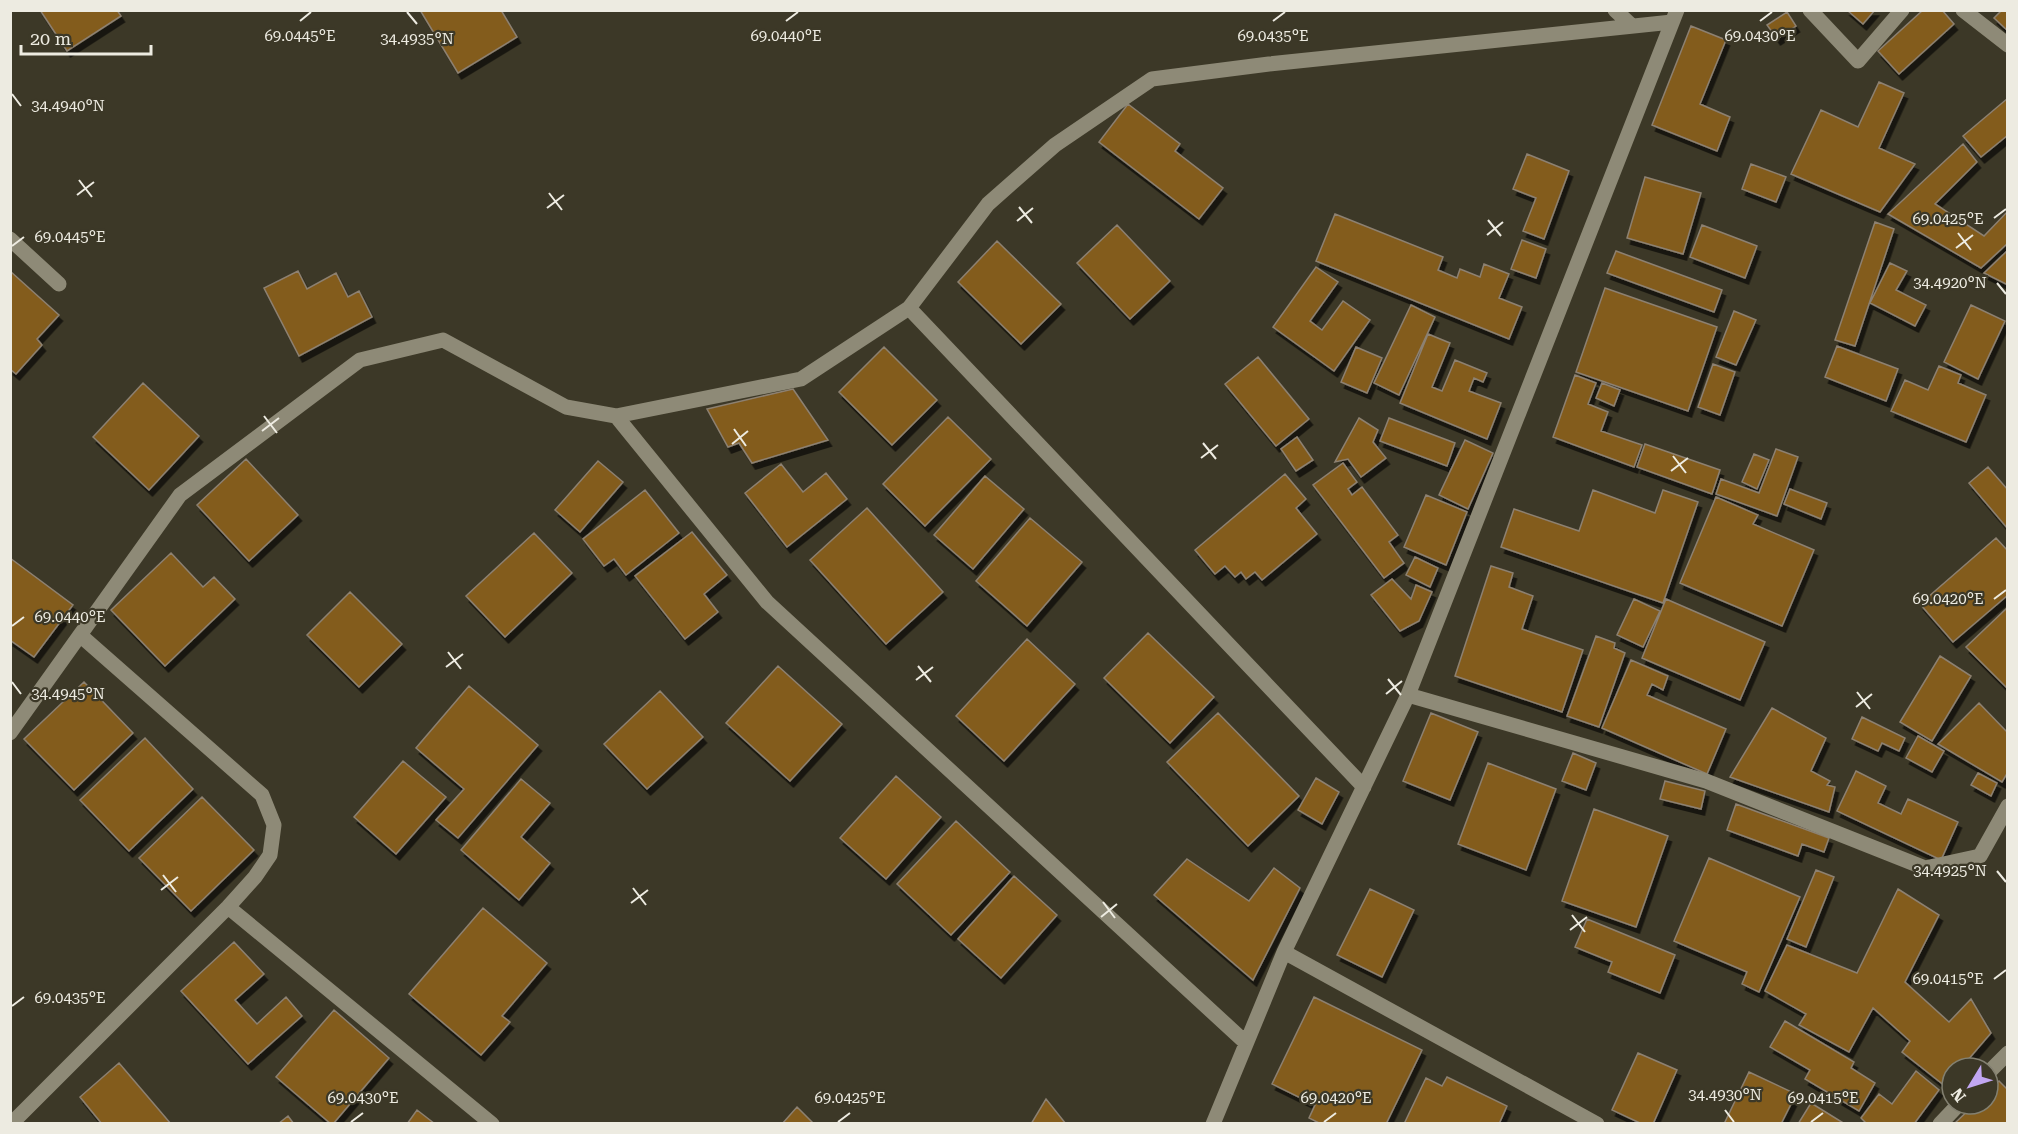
<svg xmlns="http://www.w3.org/2000/svg" width="2018" height="1134" font-family="'Roboto Serif',serif">
<style>
.building{fill:#835b1e;stroke:#8d8171;stroke-width:1.5;filter:url(#shadow)}
.lines{fill:none;stroke-linecap:round;stroke-linejoin:round}
.street{stroke:#8e8a77;stroke-width:15}
.ticks{fill:none;stroke:#edebe1;stroke-width:2}
.ticks-label{font-size:15px;text-anchor:middle;fill:#edebe1;stroke:#3c3827;stroke-width:4.5;stroke-linejoin:round;paint-order:stroke}
</style>
<defs>
<filter id="shadow"><feDropShadow dx="3.5" dy="6" stdDeviation="0" flood-color="#0009"/></filter>
</defs>
<rect width="100%" height="100%" fill="#3c3827"/>
<path class="building" d="M40 10H117L121 16 67 51Z
M420 10H501L517 37 458 73Z
M1847 10H1875L1863 24Z
M1923 10H1942L1954 24 1899 74 1878 51Z
M2002 10H2008V31L1994 18Z
M1787 12 1796 26 1777 39 1767 25Z
M1691 26 1726 40 1700 104 1730 117 1717 151 1652 125Z
M1879 82 1904 93 1879 148 1915 164 1880 212 1791 174 1821 110 1858 127Z
M2008 98V135L1981 157 1963 136Z
M1128 104 1180 144 1175 151 1223 188 1199 219 1099 142Z
M1963 144 1977 162 1935 204 1984 236 2008 211V243L1981 268 1888 214Z
M1527 154 1569 171 1544 239 1523 231 1536 198 1513 189Z
M1751 164 1786 177 1776 202 1742 189Z
M1645 177 1701 193 1683 254 1627 238Z
M1335 214 1443 257 1438 270 1457 278 1460 269 1480 277 1484 264 1509 274 1499 298 1522 307 1509 339 1316 261Z
M1875 222 1894 229 1855 346 1835 340Z
M1117 225 1170 281 1130 319 1077 263Z
M1702 225 1757 246 1745 278 1690 257Z
M1522 240 1546 249 1536 278 1511 269Z
M997 241 1061 304 1021 344 958 282Z
M1616 251 1722 290 1714 312 1607 273Z
M2006 252 2008 253V285L1984 273Z
M1890 263 1907 271 1896 290 1926 305 1915 326 1870 303Z
M1316 267 1338 282 1310 321 1322 330 1343 301 1370 320 1334 371 1273 327Z
M10 271 59 315 37 339 42 345 16 374 10 369Z
M298 271 307 289 336 273 348 297 359 291 372 317 299 356 264 288Z
M1605 288 1717 327 1688 411 1576 372Z
M1411 305 1435 317 1399 395 1374 383Z
M1971 305 2005 321 1978 379 1944 362Z
M1734 311 1756 320 1736 365 1716 357Z
M1428 334 1450 343 1432 387 1442 391 1455 360 1487 373 1483 382 1474 378 1469 391 1501 403 1487 439 1400 403Z
M1837 346 1898 369 1886 401 1825 377Z
M884 347 937 400 892 445 839 392Z
M1356 347 1382 358 1367 393 1341 382Z
M1258 357 1309 419 1276 446 1225 384Z
M1713 364 1735 372 1720 415 1698 407Z
M1939 366 1961 375 1958 383 1986 395 1966 442 1891 411 1905 380 1928 390Z
M1575 375 1596 383 1588 404 1608 412 1601 431 1642 445 1634 467 1553 437Z
M143 383 199 436 149 490 93 437Z
M1602 383 1620 390 1614 406 1596 398Z
M793 389 828 440 752 463 739 443 728 447 707 409Z
M948 417 991 459 925 526 883 484Z
M1359 418 1378 430 1373 442 1386 458 1361 477 1348 459 1335 462Z
M1389 418 1455 443 1447 466 1380 441Z
M1297 437 1313 460 1296 471 1281 449Z
M1465 440 1493 453 1468 509 1439 495Z
M1645 444 1720 470 1712 494 1637 467Z
M1776 449 1798 457 1777 516 1716 494 1721 479 1759 493Z
M1754 454 1769 460 1757 489 1742 482Z
M246 459 298 515 249 561 197 505Z
M598 461 623 482 580 532 555 510Z
M1343 463 1357 482 1348 489 1352 495 1362 487 1398 535 1389 542 1404 563 1384 578 1313 485Z
M781 464 803 492 826 473 847 499 787 547 745 493Z
M1988 467 2008 490V529L1969 483Z
M1285 474 1306 499 1296 508 1317 534 1262 580 1255 572 1246 579 1241 572 1235 577 1225 566 1215 574 1195 550Z
M985 476 1024 509 973 569 934 535Z
M1790 489 1827 503 1821 519 1784 504Z
M645 490 679 533 626 575 614 559 604 566 583 539Z
M1593 490 1655 513 1663 490 1698 502 1663 603 1501 547 1514 509 1579 531Z
M1426 495 1467 512 1446 565 1404 547Z
M1716 497 1758 515 1753 524 1814 550 1782 626 1680 583Z
M867 508 943 592 886 644 810 560Z
M1030 518 1082 562 1027 626 976 581Z
M692 532 727 575 704 594 718 612 685 639 635 576Z
M534 533 572 573 505 637 466 596Z
M1996 538 2008 551V595L1953 642 1920 604Z
M171 553 203 587 214 577 235 599 165 666 111 610Z
M1415 557 1438 568 1430 587 1406 575Z
M10 558 73 605 34 657 10 640Z
M1491 566 1513 573 1509 587 1533 596 1522 629 1583 650 1562 712 1455 676Z
M1392 579 1411 599 1416 585 1432 592 1419 621 1400 631 1371 595Z
M350 592 402 644 359 687 307 635Z
M1634 599 1660 611 1643 647 1617 635Z
M1666 599 1765 642 1740 700 1642 658Z
M2008 607V689L1966 647Z
M1148 633 1214 697 1170 743 1104 678Z
M1596 636 1615 643 1614 648 1625 653 1599 727 1567 716Z
M1027 639 1075 684 1004 761 956 716Z
M1940 656 1971 676 1932 741 1900 722Z
M1631 660 1668 676 1663 690 1652 684 1647 695 1726 729 1707 774 1602 728Z
M778 666 842 724 790 781 726 723Z
M84 682 133 733 74 790 24 739Z
M469 686 538 745 458 838 436 820 464 789 416 748Z
M660 691 703 737 647 789 604 744Z
M1979 703 2008 733V772L2002 782 1938 744Z
M1772 708 1826 738 1811 771 1830 781 1827 785 1835 787 1829 812 1730 777Z
M1218 713 1299 796 1248 846 1167 762Z
M1431 713 1478 732 1450 800 1403 781Z
M1862 717 1905 738 1899 751 1882 743 1878 751 1852 739Z
M1918 736 1944 751 1932 772 1906 758Z
M145 738 193 789 129 851 80 800Z
M1573 753 1596 763 1586 790 1562 781Z
M403 761 446 797 396 854 354 817Z
M1488 763 1556 789 1526 870 1458 844Z
M1856 771 1886 786 1878 803 1901 814 1908 799 1958 822 1941 860 1837 811Z
M1978 773 1997 783 1991 796 1971 785Z
M896 776 941 817 886 879 840 838Z
M1316 778 1339 792 1322 824 1298 810Z
M521 779 550 803 521 837 550 863 519 900 461 850Z
M1665 781 1705 791 1701 809 1660 799Z
M202 797 254 850 191 911 139 858Z
M1736 804 1829 838 1824 852 1802 844 1798 856 1727 830Z
M1594 809 1668 836 1636 927 1562 901Z
M956 821 1010 872 951 935 897 884Z
M1709 858 1800 897 1759 992 1742 984 1747 972 1674 941Z
M1187 859 1249 901 1274 868 1300 888 1253 980 1154 895Z
M1816 870 1834 877 1806 947 1787 939Z
M1014 876 1057 915 1001 978 958 939Z
M1370 889 1414 910 1382 977 1337 955Z
M1898 889 1939 915 1905 982 1949 1022 1971 999 1991 1033 1961 1068H1952V1078L1945 1086 1902 1052 1910 1041 1873 1008 1849 1052 1799 1025 1806 1014 1765 991 1787 945 1857 973Z
M483 908 547 963 502 1016 510 1022 481 1055 409 994Z
M1587 919 1675 955 1660 993 1608 972 1612 962 1575 947Z
M234 942 264 974 235 1000 257 1024 286 997 302 1016 248 1064 181 991Z
M1314 997 1422 1050 1386 1124H1321L1309 1118 1315 1105 1272 1084Z
M334 1010 389 1058 333 1124H331L276 1077Z
M1785 1021 1854 1062 1851 1068 1875 1083 1859 1111 1805 1079 1810 1070 1770 1047Z
M1638 1053 1677 1070 1653 1124H1642L1612 1110Z
M119 1063 171 1124H102L80 1097Z
M1916 1071 1939 1090 1914 1124H1867L1861 1118 1879 1094 1892 1104Z
M1749 1072 1796 1094 1781 1124H1724Z
M1447 1077 1507 1106 1499 1124H1404L1426 1078 1442 1086Z
M1999 1081 2008 1090V1124H1954L1975 1104H1988V1091Z
M1046 1099 1066 1124H1031Z
M1811 1103 1845 1124H1798Z
M797 1107 814 1124H782Z
M417 1110 435 1124H407Z
M288 1116 294 1124H278Z"/>
<g class="lines">
<path class="street" d="M1615 10 1632 26
M1810 10 1858 61 1902 10
M1963 10 2008 45
M10 239 59 284
M909 308 1364 787
M616 416 767 602 1246 1043
M1408 695 1706 781 1925 868 1980 856 2008 806
M10 733 180 495 360 360 443 340 566 407 616 416 801 379 909 308 988 204 1055 145 1152 79 1269 64 1672 22
M228 907 492 1124
M1284 952 1597 1124
M1988 1073 2008 1053
M11 1124 228 907 255 877 270 855 274 825 262 795 80 635
M1213 1124 1284 952 1408 695 1677 10
M1940 1124 1959 1104"/>
</g>
<path class="ticks" d="M407 12 417 24M300 21 311 12M786 21 798 12M1273 21 1285 12M1760 21 1772 12M12 94 21 106M79 180 92 197M549 193 562 210M77 195 94 182M1019 207 1032 223M547 208 564 195M1994 218 2006 209M1488 220 1501 236M1017 221 1033 208M1958 233 1971 250M1487 235 1503 222M12 246 24 237M1956 248 1973 235M1997 283 2006 294M264 416 277 433M734 429 746 446M262 431 279 418M1203 443 1216 459M732 444 748 431M1673 456 1686 473M1201 458 1218 445M1671 471 1688 458M1994 599 2006 590M12 626 24 617M448 652 461 669M918 666 931 682M446 667 463 654M1388 679 1401 695M916 680 933 667M12 682 21 694M1857 692 1870 709M1386 694 1402 681M1856 707 1872 694M1997 871 2006 882M163 875 176 892M633 888 646 905M161 890 178 877M1103 902 1115 918M631 903 648 890M1572 915 1585 932M1101 917 1117 904M1570 930 1587 917M1994 979 2006 970M12 1006 24 997M1725 1110 1734 1122M351 1122 363 1113M838 1122 850 1113M1324 1122 1336 1113M1811 1122 1823 1113"/>
<g class="ticks-label">
<text x="300" y="41">69.0445°E</text>
<text x="786" y="41">69.0440°E</text>
<text x="1760" y="41">69.0430°E</text>
<text x="1273" y="41">69.0435°E</text>
<text x="417" y="44">34.4935°N</text>
<text x="68" y="111">34.4940°N</text>
<text x="1948" y="224">69.0425°E</text>
<text x="70" y="242">69.0445°E</text>
<text x="1950" y="288">34.4920°N</text>
<text x="1948" y="604">69.0420°E</text>
<text x="70" y="622">69.0440°E</text>
<text x="68" y="699">34.4945°N</text>
<text x="1950" y="876">34.4925°N</text>
<text x="1948" y="984">69.0415°E</text>
<text x="70" y="1003">69.0435°E</text>
<text x="1725" y="1100">34.4930°N</text>
<text x="363" y="1103">69.0430°E</text>
<text x="850" y="1103">69.0425°E</text>
<text x="1336" y="1103">69.0420°E</text>
<text x="1823" y="1103">69.0415°E</text>
</g>
<rect width="2018" height="1134" fill="none" stroke="#edebe1" stroke-width="24"/>
<g transform="translate(1970 1086) rotate(232)"><circle r="28" fill="#3c3827" stroke="#838071" stroke-width="1.5"/>
<path d="M0-4.5L10 22L0 15L-10 22Z" fill="#c2a7f2"/>
<text y="-9" font-size="16" font-weight="bold" text-anchor="middle" fill="#edebe1">N</text>
</g>
<path d="M21 45v9h130v-9" fill="none" stroke="#edebe1" stroke-width="3"/>
<text x="30" y="45" font-size="18" fill="#edebe1" stroke="#3c3827" stroke-width="4.5" paint-order="stroke">20 m</text>
</svg>
